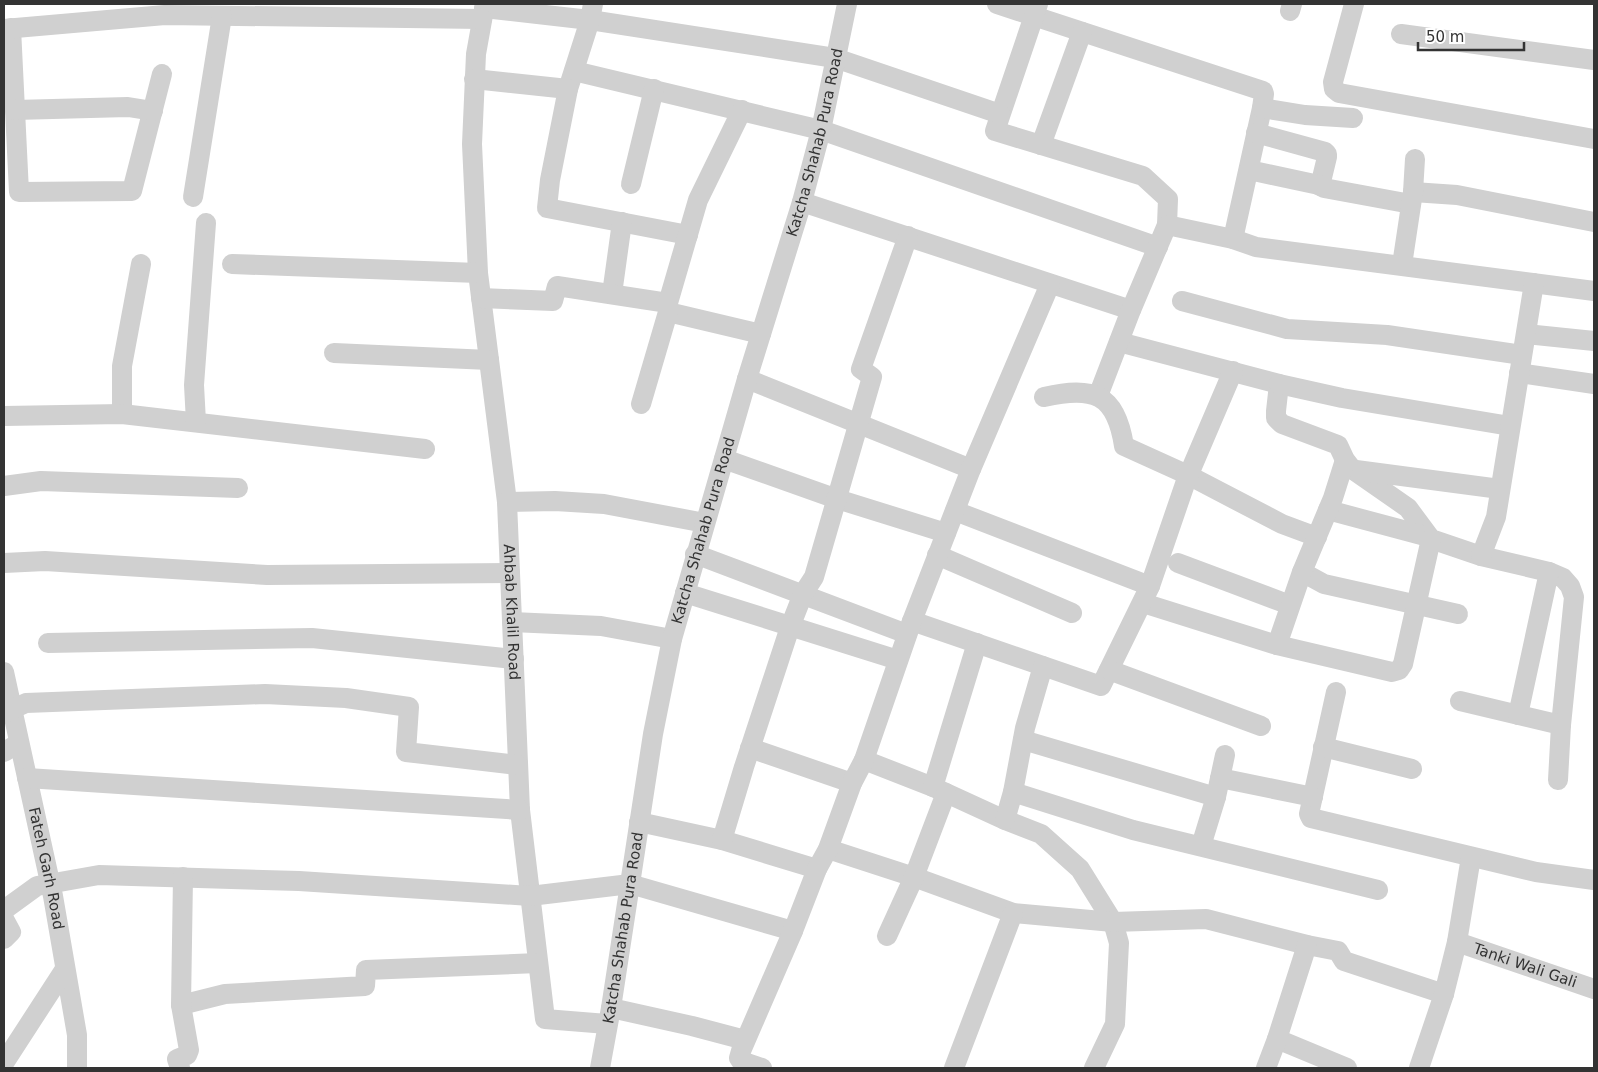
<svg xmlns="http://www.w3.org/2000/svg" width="1598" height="1072" font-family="'DejaVu Sans',sans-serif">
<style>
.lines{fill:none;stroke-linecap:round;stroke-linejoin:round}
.minor{stroke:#d0d0d0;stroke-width:20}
.labels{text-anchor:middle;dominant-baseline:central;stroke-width:5;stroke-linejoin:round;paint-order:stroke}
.street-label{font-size:15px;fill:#333;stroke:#fff}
</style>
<rect width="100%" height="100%" fill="#fff"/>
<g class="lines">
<g class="minor">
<path id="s1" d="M485 4 476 54 472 144 478 273 507 502 520 810 545 1019 607 1024"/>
<path d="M997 4 1263 91 1264 94 1262 108 1233 239"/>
<path d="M1038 4 995 131 1143 176 1168 199 1167 225"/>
<path d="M1354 4 1333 82 1334 89 1339 93 1594 139"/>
<path d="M484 8 590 20 835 58 1000 114"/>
<path d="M1290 11 1292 4"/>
<path d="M11 28 19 192 132 191 162 74"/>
<path d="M4 29 165 15 482 19"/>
<path d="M1401 34 1594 60"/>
<path d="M574 71 821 130 1158 247"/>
<path d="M474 79 568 89 590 20 593 4"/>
<path d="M568 89 550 180 547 208 688 235"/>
<path d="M1262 108 1305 115 1353 118"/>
<path d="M15 110 128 107 153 111"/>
<path d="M1256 133 1325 152 1327 154V157L1320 186"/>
<path d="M1041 145 1082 32"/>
<path d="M1249 170 1319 185 1324 188 1411 204"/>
<path d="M631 184 654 89"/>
<path d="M1413 192 1457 195 1594 222"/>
<path d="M193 197 222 16"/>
<path d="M802 202 1131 310"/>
<path d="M232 264 478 273"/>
<path d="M1402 265 1413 192 1415 159"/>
<path d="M612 294 622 222"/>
<path d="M481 298 553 301 557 286 668 303"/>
<path d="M1182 301 1287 329 1387 335 1522 355"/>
<path d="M668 312 761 334"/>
<path d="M1526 334 1594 341"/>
<path d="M1119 342 1279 384 1276 411V418L1282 424 1338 445 1345 460 1352 469 1408 508 1431 539 1481 556 1549 572 1563 578 1570 586 1574 597 1561 725 1558 780"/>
<path d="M334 353 489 360"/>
<path d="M1519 373 1594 384"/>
<path d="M747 379 971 469"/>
<path d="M1279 384 1342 398 1510 426"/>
<path d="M1098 396 1131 310 1167 225 1233 239 1256 247 1594 291"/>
<path d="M1044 397C1093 386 1116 393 1124 446L1188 475 1282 524 1317 537"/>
<path d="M641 404 668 312V303L698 200 742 110"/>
<path d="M122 414V366L141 264"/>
<path d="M4 416 122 414 425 449"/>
<path d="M196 422 194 385 206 223"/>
<path d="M724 459 837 499 946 533"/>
<path d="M1356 470 1500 489"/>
<path d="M4 486 41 481 238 488"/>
<path d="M507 502 555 501 604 504 705 523"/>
<path d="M1328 510 1429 537"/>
<path d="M955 511 1150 586"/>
<path d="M695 554 907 634"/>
<path d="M937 555 1072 613"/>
<path d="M1481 556 1496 517 1534 283"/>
<path d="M4 563 45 561 267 575 510 573"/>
<path d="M1178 563 1290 605"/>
<path d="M1302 572 1324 584 1458 614"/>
<path d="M685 593 898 660"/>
<path d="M1143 603 1277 645 1392 672 1399 670 1403 664 1431 539"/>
<path d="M912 621 1101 686 1150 586 1186 481 1233 371"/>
<path d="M512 622 601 626 672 639"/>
<path d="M48 643 312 638 514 659"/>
<path d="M1277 645 1302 572 1333 498 1345 460"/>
<path d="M1109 670 1261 726"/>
<path id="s2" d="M4 672 53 896 77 1035V1068"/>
<path d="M1336 692 1309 814 1311 818 1536 872 1594 880"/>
<path d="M1460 701 1561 725"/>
<path d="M4 713 26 703 265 694 346 698 409 707 406 752 518 765"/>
<path d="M1518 715 1549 572"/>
<path d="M1023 740 1216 797"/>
<path d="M1323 747 1412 769"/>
<path d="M750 748 852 783"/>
<path d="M4 752 19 743"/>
<path d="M864 760 933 787 1005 820 1041 834 1080 869 1113 922 1119 943 1115 1024 1094 1068"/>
<path d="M27 778 520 810"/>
<path d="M1220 778 1313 797"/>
<path d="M933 787 977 643"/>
<path d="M1013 792 1133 830 1378 890"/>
<path d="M1005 820 1013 792 1025 728 1043 666"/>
<path d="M639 822 722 840 817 869"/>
<path d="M722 840 744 767 790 627 803 594 814 577 872 377 861 369 908 236"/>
<path d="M1201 846 1216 797 1225 755"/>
<path d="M828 849 914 877 1013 913 1113 922 1206 919 1307 945 1338 951 1344 961 1444 994"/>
<path d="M4 910 37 886 99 875 299 881 530 896 630 884 793 931"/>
<path d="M4 919 11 932 4 939"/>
<path d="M887 936 914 877 946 793"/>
<path id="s3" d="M1457 942 1594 989"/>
<path d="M181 1005 225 994 365 986 366 970 538 963"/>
<path d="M611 1008 692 1026 745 1040"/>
<path d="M1277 1039 1347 1068"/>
<path d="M4 1063 65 969"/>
<path d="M180 1068 177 1059 187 1055 189 1050 181 1005 183 877"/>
<path id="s4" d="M600 1068 611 1008 653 734 672 639 747 379 802 202 821 130 847 4"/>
<path d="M762 1068 741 1061 739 1058 741 1051 793 931 817 869 828 849 852 783 864 760 912 621 971 469 1050 284"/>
<path d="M954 1068 1013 913"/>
<path d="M1266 1068 1277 1039 1307 945"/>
<path d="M1419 1068 1444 994 1457 942 1471 857"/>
</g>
</g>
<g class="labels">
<g class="street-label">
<text stroke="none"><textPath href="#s4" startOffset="952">Katcha Shahab Pura Road</textPath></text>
<text stroke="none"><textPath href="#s4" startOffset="548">Katcha Shahab Pura Road</textPath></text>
<text stroke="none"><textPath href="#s1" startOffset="611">Ahbab Khalil Road</textPath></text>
<text stroke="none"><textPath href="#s2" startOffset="201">Fateh Garh Road</textPath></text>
<text stroke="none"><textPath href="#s4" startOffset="142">Katcha Shahab Pura Road</textPath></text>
<text stroke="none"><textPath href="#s3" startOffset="72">Tanki Wali Gali</textPath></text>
</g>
</g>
<rect width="1598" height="1072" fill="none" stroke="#333333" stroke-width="10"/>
<path d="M1418 42v8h106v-8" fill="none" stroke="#333333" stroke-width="2.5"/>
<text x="1426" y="42" font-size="15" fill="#333333" stroke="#ffffff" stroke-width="4" paint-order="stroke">50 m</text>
</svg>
